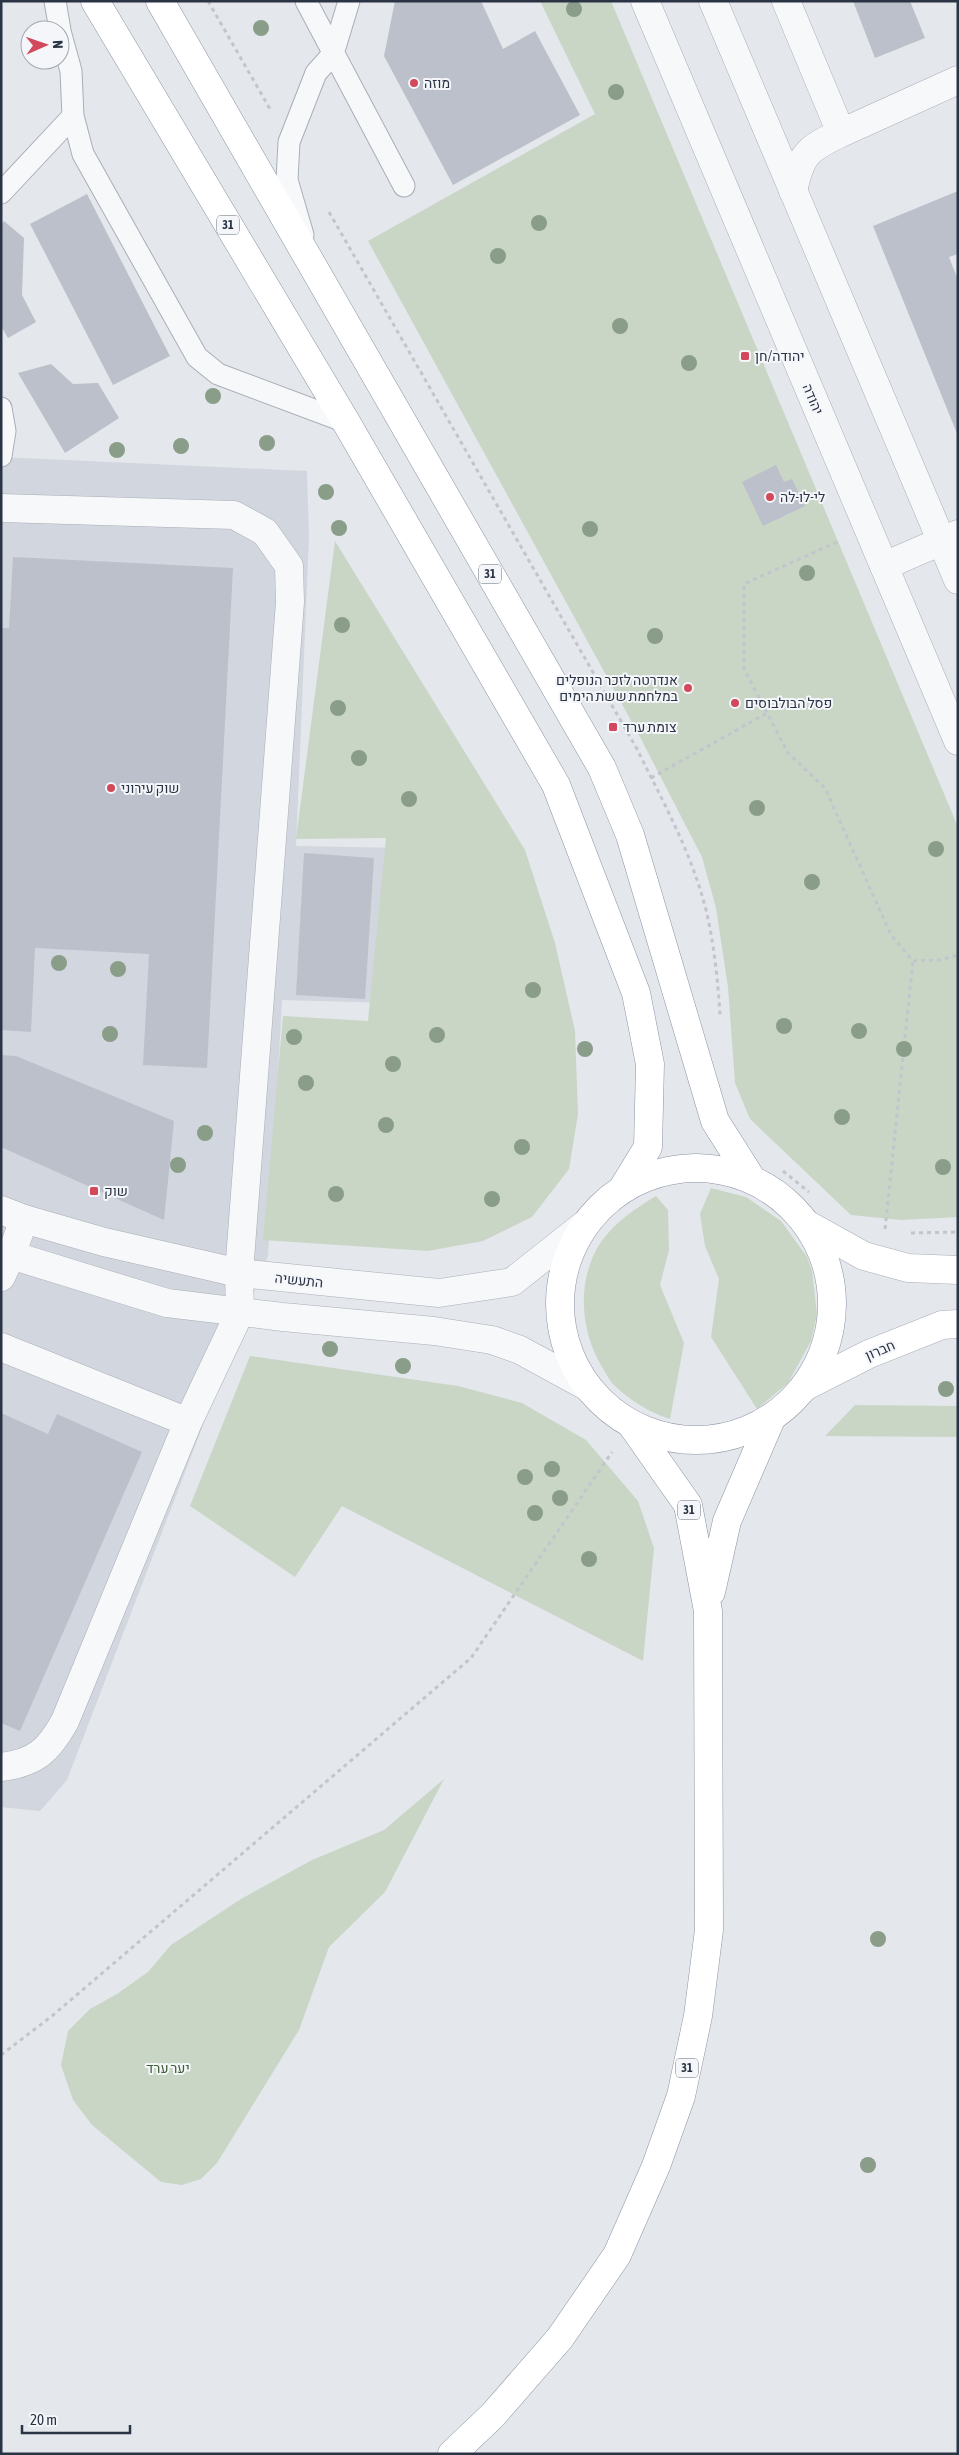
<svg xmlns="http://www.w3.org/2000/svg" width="959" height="2455" font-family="'Asap Condensed',Heebo,sans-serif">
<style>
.built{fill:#d2d6de}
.green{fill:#c9d6c5}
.building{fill:#bbc0ca}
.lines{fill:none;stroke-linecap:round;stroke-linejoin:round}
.service-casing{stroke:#a9aeb7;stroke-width:23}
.minor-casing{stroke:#a9aeb7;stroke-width:29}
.tertiary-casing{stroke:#a9aeb7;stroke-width:29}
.secondary-casing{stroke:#a9aeb7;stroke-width:29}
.trunk-casing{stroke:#8b94a3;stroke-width:29}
.path{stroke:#c2c5cb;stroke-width:3;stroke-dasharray:4 4;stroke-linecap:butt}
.service{stroke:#f7f8fa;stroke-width:21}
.minor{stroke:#f7f8fa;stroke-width:28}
.tertiary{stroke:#f7f8fa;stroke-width:28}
.secondary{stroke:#fff;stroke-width:28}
.trunk{stroke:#fff;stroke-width:28}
.tree{fill:#899d89}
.poi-dot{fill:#d1495b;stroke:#f4f6f9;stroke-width:2}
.labels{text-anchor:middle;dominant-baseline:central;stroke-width:4;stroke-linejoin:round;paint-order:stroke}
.shield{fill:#f4f6f9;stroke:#676e7b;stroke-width:1}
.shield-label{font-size:12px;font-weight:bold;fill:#2b3445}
.poi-label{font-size:14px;fill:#2b3445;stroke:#f4f6f9;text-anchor:start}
.street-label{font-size:14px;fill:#2b3445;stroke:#f4f6f9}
.park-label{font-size:14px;fill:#3f6138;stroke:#f4f6f9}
</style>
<rect width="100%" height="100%" fill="#e4e7ec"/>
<path class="built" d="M1 457 307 471 309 537 296 846 402 848 392 1003 282 1000 268 1256 67 1780 40 1811 1 1807Z"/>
<path class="green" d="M540 1H611L958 827V1217L901 1220 851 1215 750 1119 735 1083 728 987 716 908 702 857 640 737 368 241 595 114Z
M335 541 525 850 555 943 575 1031 578 1114 569 1169 532 1217 483 1241 428 1251 263 1240 283 1016 368 1021 386 838 296 839Z
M711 1188 746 1197 781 1221 807 1257 812 1271 817 1314 811 1341 788 1383 757 1409 711 1337 719 1279 705 1246 700 1214Z
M656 1196 668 1210 669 1250 660 1285 684 1343 670 1419C649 1412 631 1401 615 1386 610 1382 606 1373 602 1367 580 1331 576 1279 601 1242 616 1221 635 1209 656 1196Z
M250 1356 458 1386 522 1403 586 1440 638 1501 654 1548 643 1661 342 1506 295 1577 190 1506Z
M855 1405 958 1406V1437L825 1436Z
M444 1779 385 1892 329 1947 299 2030 217 2163 201 2179 182 2185 161 2182 92 2125 73 2100 61 2065 68 2031 90 2009 117 1994 148 1972 171 1945 241 1899 312 1860 384 1830Z"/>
<path class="building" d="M395 1H481L503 49 535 31 580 115 453 185 384 56Z
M853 1H910L925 38 875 58Z
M958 191V254L949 257 958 280V436L873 226Z
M87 194 170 356 113 385 30 224Z
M4 221 24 238 22 295 36 322 8 338 1 326V225Z
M51 364 73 384 98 383 119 418 65 453 18 373Z
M776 465 784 482 792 479 805 506 763 526 742 482Z
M13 557 233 568 207 1068 143 1065 149 954 35 948 31 1032 1 1030V628H9Z
M304 853 374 858 365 999 296 995Z
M1 1055 16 1056 174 1121 164 1220 1 1147Z
M1 1413 48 1434 57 1414 142 1452 20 1731 1 1723Z"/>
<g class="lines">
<g class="service-casing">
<path id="service" d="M55 1 60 30
M306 1 404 186
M60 31 71 71 73 116 83 154 197 357 218 374 346 422
M1 193 73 116
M303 235 287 180 289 142 316 73 333 54 349 1
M1 408 5 431 1 456"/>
</g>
<g class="minor-casing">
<path id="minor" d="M786 1 841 133C807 149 801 154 793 191
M841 133 958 80
M1 508 234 515 265 532 289 566 290 602 239 1273 240 1312 188 1422 65 1721C49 1750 36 1763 1 1767
M884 566 958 534
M1 1277 11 1256 24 1219
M1 1347 188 1422"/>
</g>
<g class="tertiary-casing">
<path id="tertiary" d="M645 1 958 741
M713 1 958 580
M1 1210 24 1219 104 1242 239 1273 439 1293 512 1282 584 1225
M1 1252 167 1303 283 1317 434 1331 492 1340 520 1350 586 1386"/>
</g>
<g class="secondary-casing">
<path id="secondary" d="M808 1225 864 1256 908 1268 958 1270
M806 1386 869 1354 942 1325 958 1324"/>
</g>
<g class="trunk-casing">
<path id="trunk" d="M95 1 346 422 556 785 636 993 650 1064 648 1147 623 1188
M160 1 602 768 630 835 715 1121 751 1178
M560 1304a136 136 0 1 1 272 0a136 136 0 1 1-272 0Z
M711 1592 727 1521 771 1419
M452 2454 493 2415 560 2338 617 2255 656 2166 681 2096 698 2016 709 1930 708 1611 688 1505 631 1424"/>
</g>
<path class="path" d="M208 1 270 109
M329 212 637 749C661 798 688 846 703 899 713 932 718 981 720 1015
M837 542 744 584V669L788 753 825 788 891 935 913 961 940 960 958 955
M651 778 767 713
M783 1171 809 1192
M885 1229 913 961
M911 1233 958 1232
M1 2055 52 2016 471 1658 612 1452"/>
<use href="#service" class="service"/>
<use href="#minor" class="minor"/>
<use href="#tertiary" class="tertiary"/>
<use href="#secondary" class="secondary"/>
<use href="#trunk" class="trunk"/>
</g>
<g class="tree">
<circle cx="574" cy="9" r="8"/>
<circle cx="261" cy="28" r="8"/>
<circle cx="616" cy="92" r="8"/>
<circle cx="539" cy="223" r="8"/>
<circle cx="498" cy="256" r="8"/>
<circle cx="620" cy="326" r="8"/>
<circle cx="689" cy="363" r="8"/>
<circle cx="213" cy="396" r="8"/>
<circle cx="267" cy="443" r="8"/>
<circle cx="181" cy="446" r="8"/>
<circle cx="117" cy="450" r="8"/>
<circle cx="326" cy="492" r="8"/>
<circle cx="339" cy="528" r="8"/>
<circle cx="590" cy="529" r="8"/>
<circle cx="807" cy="573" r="8"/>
<circle cx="342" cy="625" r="8"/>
<circle cx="655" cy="636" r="8"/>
<circle cx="338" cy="708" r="8"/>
<circle cx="359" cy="758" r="8"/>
<circle cx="409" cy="799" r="8"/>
<circle cx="757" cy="808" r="8"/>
<circle cx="936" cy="849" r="8"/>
<circle cx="812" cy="882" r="8"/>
<circle cx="59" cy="963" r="8"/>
<circle cx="118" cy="969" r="8"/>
<circle cx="533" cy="990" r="8"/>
<circle cx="784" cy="1026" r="8"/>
<circle cx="859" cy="1031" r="8"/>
<circle cx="110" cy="1034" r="8"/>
<circle cx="437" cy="1035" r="8"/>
<circle cx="294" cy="1037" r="8"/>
<circle cx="585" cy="1049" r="8"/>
<circle cx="904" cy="1049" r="8"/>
<circle cx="393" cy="1064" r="8"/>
<circle cx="306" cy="1083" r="8"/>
<circle cx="842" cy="1117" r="8"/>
<circle cx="386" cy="1125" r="8"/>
<circle cx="205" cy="1133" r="8"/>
<circle cx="522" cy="1147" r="8"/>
<circle cx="178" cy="1165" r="8"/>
<circle cx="943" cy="1167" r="8"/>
<circle cx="336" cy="1194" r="8"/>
<circle cx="492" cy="1199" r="8"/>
<circle cx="330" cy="1349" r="8"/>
<circle cx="403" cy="1366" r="8"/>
<circle cx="946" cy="1389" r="8"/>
<circle cx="552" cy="1469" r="8"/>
<circle cx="525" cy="1477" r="8"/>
<circle cx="560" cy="1498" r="8"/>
<circle cx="535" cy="1513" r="8"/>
<circle cx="589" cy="1559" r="8"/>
<circle cx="878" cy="1939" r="8"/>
<circle cx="868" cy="2165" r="8"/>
</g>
<g class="poi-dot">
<circle cx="414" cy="83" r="5"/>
<rect x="740" y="351" width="10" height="10" rx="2.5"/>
<circle cx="770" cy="497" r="5"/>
<circle cx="688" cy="688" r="5"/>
<circle cx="735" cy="703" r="5"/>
<rect x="608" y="722" width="10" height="10" rx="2.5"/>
<circle cx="111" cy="788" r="5"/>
<rect x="89" y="1186" width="10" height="10" rx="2.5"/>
</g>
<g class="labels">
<g class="shield">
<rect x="217" y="215.5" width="22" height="19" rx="4"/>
<rect x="479" y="564.5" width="22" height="19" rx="4"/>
<rect x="678" y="1500.5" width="22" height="19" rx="4"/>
<rect x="676" y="2058.5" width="22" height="19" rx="4"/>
</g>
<g class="shield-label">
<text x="228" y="225">31</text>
<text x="490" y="574">31</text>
<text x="689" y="1510">31</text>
<text x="687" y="2068">31</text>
</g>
<g class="poi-label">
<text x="424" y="83">מוזה</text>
<text x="755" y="356">יהודה/חן</text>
<text x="780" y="497">לי-לו-לה</text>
<text x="678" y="680" text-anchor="end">אנדרטה לזכר הנופלים<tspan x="678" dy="16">במלחמת ששת הימים</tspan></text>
<text x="745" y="703">פסל הבולבוסים</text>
<text x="623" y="727">צומת ערד</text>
<text x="121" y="788">שוק עירוני</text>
<text x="104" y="1191">שוק</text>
</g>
<g class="street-label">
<text transform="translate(813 399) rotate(67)">יהודה</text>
<text transform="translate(299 1280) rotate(6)">התעשיה</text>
<text transform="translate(880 1350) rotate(-23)">חברון</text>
</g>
<g class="park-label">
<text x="168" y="2068">יער ערד</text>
</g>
</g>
<rect width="959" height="2455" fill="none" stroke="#2b3445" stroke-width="5"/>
<g transform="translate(45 45) rotate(88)"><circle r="24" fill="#f4f6f9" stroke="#a4a8b1"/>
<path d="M0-4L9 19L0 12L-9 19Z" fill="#d1495b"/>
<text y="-8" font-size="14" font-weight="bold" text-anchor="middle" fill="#2b3445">N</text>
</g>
<path d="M22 2425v8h108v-8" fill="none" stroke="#2b3445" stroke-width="2.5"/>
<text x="30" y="2425" font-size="15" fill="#2b3445" stroke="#f4f6f9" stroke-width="4" paint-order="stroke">20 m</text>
</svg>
